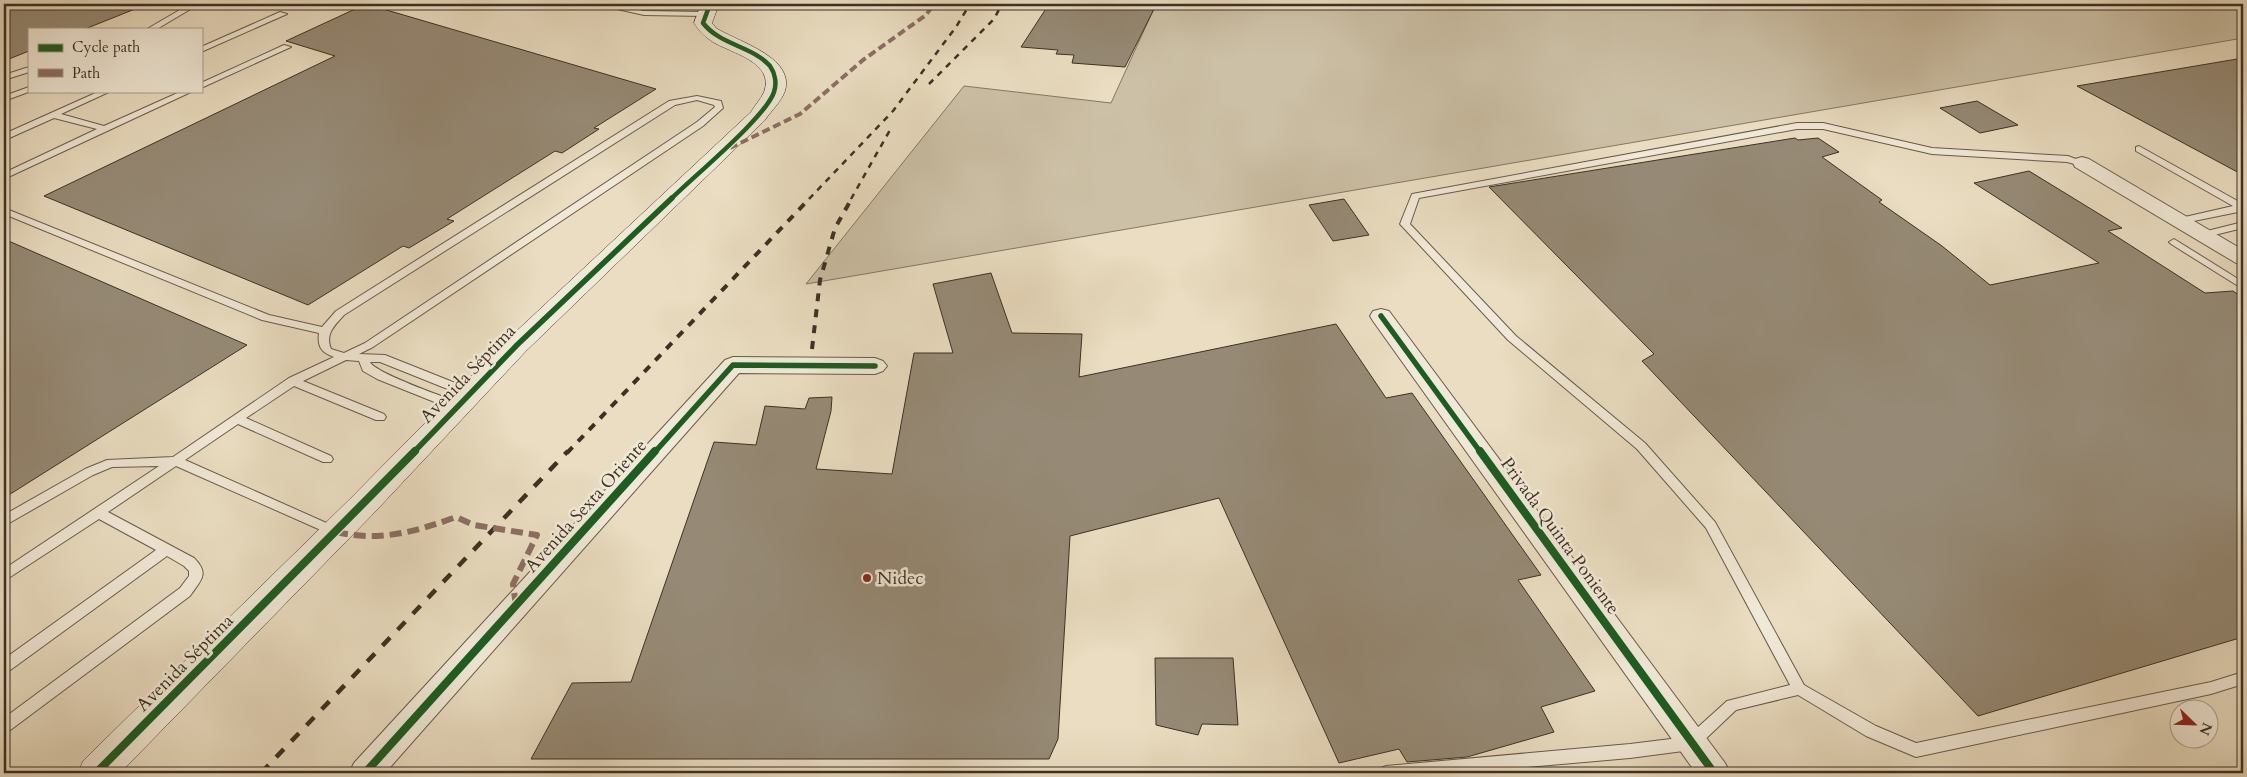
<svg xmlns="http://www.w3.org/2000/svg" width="2247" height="777" font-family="Cardo,serif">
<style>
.green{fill:#ccc0a6;stroke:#847865}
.building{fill:#968a76;stroke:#3c3124}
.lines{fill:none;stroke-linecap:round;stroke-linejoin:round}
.lane-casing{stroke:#685c4b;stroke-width:2}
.street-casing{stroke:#685c4b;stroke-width:2}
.secondary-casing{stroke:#3c3124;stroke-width:1}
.lane{fill:#f1e9d7;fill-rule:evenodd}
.street{fill:#f1e9d7;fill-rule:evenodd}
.secondary{fill:#f1e9d7;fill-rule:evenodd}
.rail-far2{stroke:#3c3124;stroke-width:2.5;stroke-dasharray:6 6;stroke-linecap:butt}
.rail-far1{stroke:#3c3124;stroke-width:4;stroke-dasharray:8 8;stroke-linecap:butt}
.rail{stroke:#3c3124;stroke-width:4.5;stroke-dasharray:11 11;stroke-linecap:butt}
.quiet-far1{stroke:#8d6e63;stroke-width:4;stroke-dasharray:8 4;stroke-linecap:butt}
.quiet{stroke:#8d6e63;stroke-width:6;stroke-dasharray:12 6;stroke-linecap:butt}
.cycleway-far2-casing{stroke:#f1e9d7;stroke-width:7}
.cycleway-far1-casing{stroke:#f1e9d7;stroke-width:9}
.cycleway-casing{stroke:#f1e9d7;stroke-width:11}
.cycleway-far2{stroke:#1b5e20;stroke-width:4.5}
.cycleway-far1{stroke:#1b5e20;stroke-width:5.5}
.cycleway{stroke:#1b5e20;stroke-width:8}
.poi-dot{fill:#8f2418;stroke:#f1e9d7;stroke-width:2}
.labels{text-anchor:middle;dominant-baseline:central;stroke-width:5;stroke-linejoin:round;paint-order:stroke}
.street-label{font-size:18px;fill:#3c3124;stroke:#f1e9d7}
.poi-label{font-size:18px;fill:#3c3124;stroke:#f1e9d7;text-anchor:start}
</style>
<rect width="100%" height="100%" fill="#eaddc1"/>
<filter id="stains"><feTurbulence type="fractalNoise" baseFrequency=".004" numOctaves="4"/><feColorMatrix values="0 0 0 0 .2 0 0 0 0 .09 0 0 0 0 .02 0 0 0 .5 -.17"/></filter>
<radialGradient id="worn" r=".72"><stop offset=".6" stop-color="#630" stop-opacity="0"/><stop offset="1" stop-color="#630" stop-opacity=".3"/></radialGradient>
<path class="green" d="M1156 4H2243V38L806 284 964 86 1111 103Z"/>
<path class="building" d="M4 4H145V5L85 29H29V51L4 61Z
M366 4 656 89 594 128 599 129 562 153 555 151 447 219 454 221 409 248 403 246 308 305 44 196 335 56 286 41Z
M1049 4H1145L1143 8 1154 9 1125 67 1072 63 1074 55 1056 54 1058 50 1021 47Z
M2243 58V175L2077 86Z
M1977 101 2018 125 1980 133 1940 108Z
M1795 138 1798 140 1818 138 1839 152 1822 157 1882 200 1879 202 1942 246 1990 285 2099 263 1974 183 2029 171 2122 228 2108 231 2205 293 2233 291 2243 298V637L1978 716 1642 361 1654 354 1489 187Z
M1344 199 1369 235 1333 241 1309 205Z
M4 239 247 345 4 498Z
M991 273 1012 333 1082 334 1079 377 1336 324 1386 398 1412 393 1541 575 1518 580 1595 691 1541 707 1554 732 1467 757 1407 762 1399 749 1339 763 1219 498 1070 536 1058 739 1049 759H531L572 683 631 682 714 442 756 445 765 406 805 409 809 398 832 397 831 411 816 469 892 474 914 353H953L933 284Z
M1155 658H1233L1238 725 1202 724 1198 735 1156 725Z"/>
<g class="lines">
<g class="lane-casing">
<path id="lane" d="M190 4H199L157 29H147Z
M595 4H609L644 11 704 12 708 14 704 16 644 15Z
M280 12 287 14 201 52V47Z
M284 45 291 47 201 88V83Z
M29 67V72L4 80V75Z
M29 87V91H31L4 101V96Z
M100 91H111L61 114 104 126 182 91H193L4 179V173L97 129 54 118 7 139 4 140V134Z
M697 96 721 101 723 108 703 126 373 347 359 354 385 355 473 390 475 393 473 396H465L380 362H370C375 373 444 397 460 403L462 406 460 409H452L377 379 363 371 359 361 346 360 303 381 384 414 386 417 384 420H376L294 386 246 418 331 456 333 459 331 462H323L238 424 185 460 340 529 342 532 340 535 336 537 332 535 176 466 108 512 194 558C210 574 201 580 190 596L9 731 4 732V718L180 588 189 576V571L184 566 167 556 9 671 4 673V659L156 550 99 519 4 581V569L159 466 112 467 93 475 4 526V515L85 469 107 460 173 457 289 378 334 357C322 353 317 347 319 333L262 320 4 214V208L269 315 322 327 336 311 669 101ZM697 100 714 105 715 107 697 122 365 343 344 353 331 349C325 334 334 326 344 315L675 105Z
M1797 123H1823L1932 148 2068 156 2086 163 2082 166 2067 162 1932 154 1823 129H1797L1419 198 1410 224 1516 336 1645 443 1715 522 1804 685 1876 726 1916 743 2211 682 2243 672V684L2211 694 1916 757 1866 736 1798 695 1736 710 1696 748 1691 750 1630 758 1459 773H1379L1381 768 1386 766 1630 744 1687 737 1727 701 1790 685 1706 528 1637 449 1508 340 1400 224 1412 194Z
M2139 146 2243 204V211L2179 224 2176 223V219L2233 206 2136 151V147Z
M2243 222V228L2202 238 2197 235 2199 233Z
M2174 239 2243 282V289L2171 244 2169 242Z"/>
</g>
<g class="street-casing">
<path id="street" d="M2082 157 2089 159 2243 250V265L2236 263 2075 167 2073 163 2075 159Z
M1381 309 1389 311 1725 763 1730 773H1696L1373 321 1370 316 1373 311Z
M733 357 875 358 883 361 887 366 883 371 875 374 739 373 385 773H349L354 763 725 360Z"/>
</g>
<g class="secondary-casing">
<path id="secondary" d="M701 4H719L712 23 716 28C738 42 795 57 785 91 781 102 771 111 765 120L526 351 373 514 120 773H78L83 761 351 498 508 339 751 112C755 105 761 99 764 92 775 62 731 53 713 42 705 37 699 31 694 23Z"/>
</g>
<use href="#lane" class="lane"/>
<use href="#street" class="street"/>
<use href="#secondary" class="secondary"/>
<path class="rail-far2" d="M929 84 994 19 1002 4
M809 199 893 111 956 27 970 4
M851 199 890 130"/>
<path class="rail-far1" d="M812 349 820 280 835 228 852 198
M567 453 810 198"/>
<path class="rail" d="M261 773 568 451"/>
<path class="quiet-far1" d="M730 148 800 114 863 60 926 15 934 4"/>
<path class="quiet" d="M336 532C379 542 415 532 456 517L474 525 537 535 513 584 516 606"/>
<g class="cycleway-far2-casing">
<path id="cycleway-far2" d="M671 199C693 177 766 117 774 92 777 83 775 73 770 66 752 46 720 45 703 23L710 4"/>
</g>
<g class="cycleway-far1-casing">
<path id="cycleway-far1" d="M1381 316 1481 453
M413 453 517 345 672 198
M654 453 733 365 875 366"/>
</g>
<g class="cycleway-casing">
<path id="cycleway" d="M1480 451 1714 773
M96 773 415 451
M365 773 655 451"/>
</g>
<use href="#cycleway-far2" class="cycleway-far2"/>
<use href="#cycleway-far1" class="cycleway-far1"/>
<use href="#cycleway" class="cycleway"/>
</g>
<circle class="poi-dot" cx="867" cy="578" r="5"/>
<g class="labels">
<g class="street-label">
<text transform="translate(468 374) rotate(-46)">Avenida Séptima</text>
<text transform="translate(586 506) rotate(-48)">Avenida Sexta Oriente</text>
<text transform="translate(1560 536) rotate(54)">Privada Quinta Poniente</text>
<text transform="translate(185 663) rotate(-45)">Avenida Séptima</text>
</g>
<g class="poi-label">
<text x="877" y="578">Nidec</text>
</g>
</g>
<rect width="2247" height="777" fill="none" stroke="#eaddc1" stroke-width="20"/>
<rect x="5" y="5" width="2237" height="767" fill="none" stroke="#3c3124" stroke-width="2.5"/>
<rect x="10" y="10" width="2227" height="757" fill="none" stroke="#3c3124"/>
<rect x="28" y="28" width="175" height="65" fill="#f1e9d7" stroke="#a99f8f"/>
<rect x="38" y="44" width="25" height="8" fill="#1b5e20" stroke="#a99f8f"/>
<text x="72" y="52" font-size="15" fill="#3c3124">Cycle path</text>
<rect x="38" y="69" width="25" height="8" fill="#8d6e63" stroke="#a99f8f"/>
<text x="72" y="78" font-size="15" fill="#3c3124">Path</text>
<g transform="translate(2194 724) rotate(113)"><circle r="24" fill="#f1e9d7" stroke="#a99f8f"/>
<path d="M0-4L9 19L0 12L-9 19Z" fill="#8f2418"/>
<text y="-8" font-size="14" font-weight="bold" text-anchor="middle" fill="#3c3124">N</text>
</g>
<rect width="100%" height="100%" filter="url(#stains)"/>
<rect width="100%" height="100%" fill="url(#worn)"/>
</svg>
